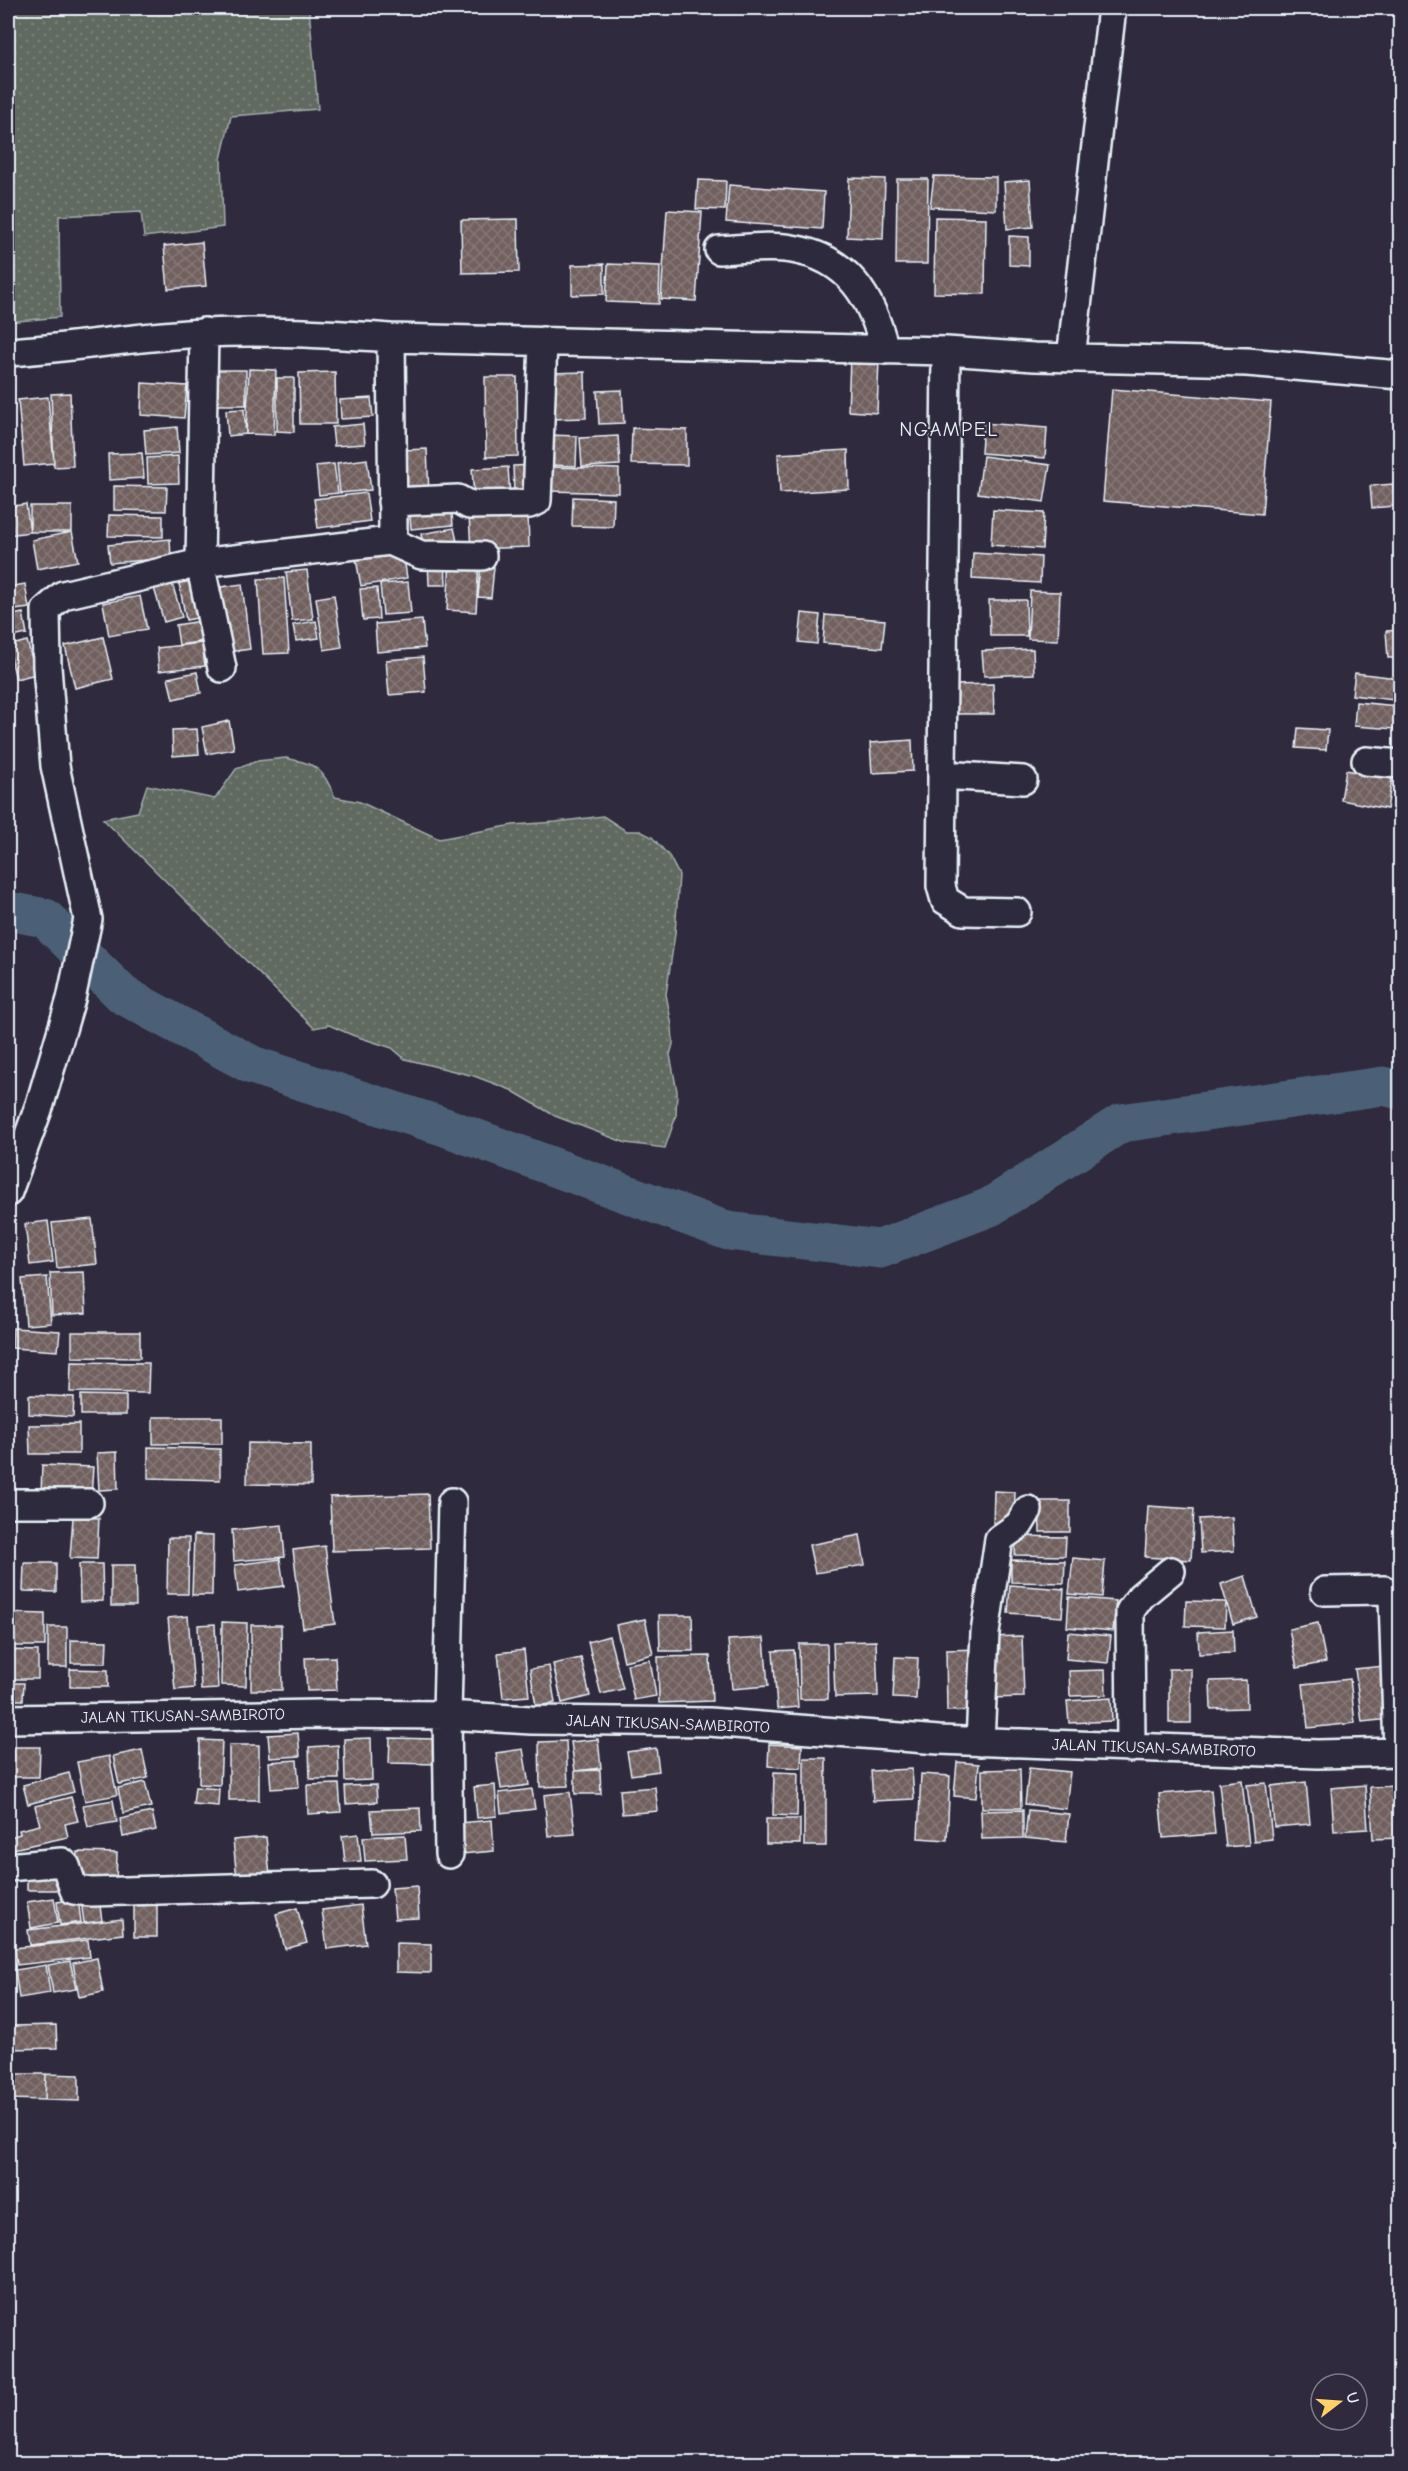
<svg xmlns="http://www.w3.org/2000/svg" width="1408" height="2471" font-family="'Comic Neue',sans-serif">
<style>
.grass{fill:url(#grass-dots);stroke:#a4aeac;stroke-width:1.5}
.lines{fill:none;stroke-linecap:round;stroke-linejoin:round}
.river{stroke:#4c6077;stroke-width:39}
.building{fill:url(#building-cross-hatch);stroke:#e8f1f8;stroke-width:1.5}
.minor-casing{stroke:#e8f1f8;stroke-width:32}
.minor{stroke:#2f2a3d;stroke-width:27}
.labels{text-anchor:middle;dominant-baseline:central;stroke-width:4.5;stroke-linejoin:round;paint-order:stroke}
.street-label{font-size:16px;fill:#e8f1f8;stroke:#2f2a3d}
.quarter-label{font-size:20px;letter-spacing:1.5px;fill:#e8f1f8;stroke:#2f2a3d}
</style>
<defs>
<pattern id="grass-dots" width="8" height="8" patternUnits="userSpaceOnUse" patternTransform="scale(1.5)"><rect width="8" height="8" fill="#616b60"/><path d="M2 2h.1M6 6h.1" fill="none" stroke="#788178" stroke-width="1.8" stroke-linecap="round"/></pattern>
<pattern id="building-cross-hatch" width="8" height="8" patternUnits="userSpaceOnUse" patternTransform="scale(1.5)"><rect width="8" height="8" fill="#72605f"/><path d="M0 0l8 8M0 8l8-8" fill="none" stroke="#867777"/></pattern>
</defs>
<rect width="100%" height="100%" fill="#2f2a3d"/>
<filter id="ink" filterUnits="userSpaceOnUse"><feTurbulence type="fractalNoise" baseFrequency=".0167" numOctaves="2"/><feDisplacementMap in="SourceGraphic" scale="12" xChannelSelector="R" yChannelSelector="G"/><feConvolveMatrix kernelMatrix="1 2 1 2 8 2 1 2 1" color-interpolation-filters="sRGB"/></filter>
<g filter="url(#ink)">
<path class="grass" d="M8 8H309L318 109 231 116 221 159 223 227 144 237 141 212 59 216 60 317 8 322Z
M286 758C318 765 321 767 335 797L360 802 439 839 513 825 556 822 603 816 626 831H640L652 837 669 856 679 875 675 934 666 994 672 1026 673 1044 670 1055 677 1091 676 1116 665 1148 626 1143 555 1116 511 1090 474 1076 405 1059 392 1048 352 1035 329 1025 314 1028 103 819 138 812 147 785 215 799 236 769 257 761Z"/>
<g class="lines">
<path class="river" d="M8 911 45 918 123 995 252 1065 445 1127 728 1231 880 1249 990 1207 1121 1123 1383 1086 1400 1090"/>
</g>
<path class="building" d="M934 176 996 177V210L930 207Z
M849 178 885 179 883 239 847 237Z
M897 179H928L927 264H896Z
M698 180 726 181 725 210 696 209Z
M1030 180 1033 227 1007 229 1004 182Z
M729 185 824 192 822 229 726 222Z
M667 210 702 212 696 301 661 299Z
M935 217 986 218 985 294 934 293Z
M518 219 519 272 462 273 461 220Z
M1009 236 1029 237V266L1009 265Z
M202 242 206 286 168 289 164 246Z
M604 264V294L572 295V265Z
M608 264 660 266 659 304 606 302Z
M850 358 879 359 877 413 848 411Z
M249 369 276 370 274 435 246 434Z
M211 370H246V405H212Z
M335 372 336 424H300L299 373Z
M585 372 586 418 551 419 550 373Z
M485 377H517L518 456 486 457Z
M277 378H294V432L277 431Z
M142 383 187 386 184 418 141 415Z
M1112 389 1271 402 1262 514 1103 501Z
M622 390 624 423 599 424 597 391Z
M70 393 73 466 54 467 51 394Z
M48 397 54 463 24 466 18 400Z
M371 398 373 417 341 419 340 400Z
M244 409 246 434 228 436 226 410Z
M983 423 1047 428 1045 458 981 453Z
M363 424 365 444 334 446 332 427Z
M177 427 179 453 146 455 144 430Z
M632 428 687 430V465L631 464Z
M549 435 577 436 576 466 547 465Z
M618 436 620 465 582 467 580 438Z
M427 449 429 494 405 495 403 450Z
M848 450 849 489 780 493 778 454Z
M142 453 144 478 109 480 108 454Z
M178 456 179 483 148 484 147 458Z
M983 456 1050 465 1044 502 978 493Z
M367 459 371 490 340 493 337 463Z
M334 464 338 493 319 495 316 466Z
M535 465 537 490 514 492 513 466Z
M508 467 510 496 474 498 472 469Z
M550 467 619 469V493L550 491Z
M1400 471V511H1398L1397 472Z
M1393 484 1395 506 1372 508 1370 486Z
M114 486 167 487 166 511 114 510Z
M366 493 370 521 318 528 314 499Z
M573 497 614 499 613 527 572 526Z
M451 502 453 525 411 529 409 506Z
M26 504 30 532 8 535V507Z
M30 506H72V532H30Z
M993 510 1044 513 1042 549 991 545Z
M528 514 529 547 471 549 469 516Z
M109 515 163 516V537L108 536Z
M454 528 458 546 424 553 421 534Z
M72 532 78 561 37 569 32 540Z
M170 539 171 558 110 563 108 545Z
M403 551 407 578 361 586 356 559Z
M973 553 1041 557 1040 583 972 579Z
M428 559H445L446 585H429Z
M450 560 479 561 476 612 447 610Z
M481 566 494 567 491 598 478 597Z
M307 570 313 619 292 621 286 572Z
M170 576 182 617 164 622 152 581Z
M284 578 289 653 263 654 258 579Z
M200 579 207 616 186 620 179 583Z
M408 582 411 613 383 615 380 584Z
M25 584 29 608 8 611V587Z
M242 584 250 649 229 652 221 587Z
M377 588 379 619 363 620 360 589Z
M1030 591 1060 592 1058 640 1028 639Z
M334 595 342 647 324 650 316 598Z
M140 596 147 629 109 636 103 603Z
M989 600H1026L1027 636H990Z
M23 613 27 634 8 638V616Z
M802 613 820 615 817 644 799 642Z
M825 615 885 620 882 648 823 643Z
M208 620 211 640 179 645 176 625Z
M422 620 425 648 377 652 375 624Z
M316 621 319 638 296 641 293 625Z
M1400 630V658H1388L1386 631Z
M103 637 113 679 75 688 65 646Z
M27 641 36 674 16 679 8 646Z
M202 643 205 666 159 671 157 648Z
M1033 649 1034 674 984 676 982 651Z
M423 657 426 692 389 695 386 660Z
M197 672 201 693 173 699 168 678Z
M1355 673 1397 678 1394 700 1352 695Z
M993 684 994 714H955L954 685Z
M1356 702 1397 706 1395 729 1354 726Z
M229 721 234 749 207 754 202 727Z
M1298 728 1328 730 1326 750 1296 748Z
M197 729 199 754 173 756 172 730Z
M912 740 913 771 872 773 870 743Z
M1346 770 1392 779 1387 809 1341 800Z
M1400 807V846L1394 845Z
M92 1219 97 1264 57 1268 52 1223Z
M48 1221 53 1262 30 1265 25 1224Z
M84 1272 86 1313 52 1315 50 1273Z
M47 1277 51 1323 26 1325 22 1279Z
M13 1328 60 1331 58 1351 12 1348Z
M72 1332H140V1358L72 1357Z
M71 1362 149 1363 148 1393 70 1392Z
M29 1395 74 1397 73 1417 29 1414Z
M81 1395 126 1396V1415H81Z
M153 1417H222V1444H153Z
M79 1424V1454H30L29 1425Z
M248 1443 311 1444V1485L247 1484Z
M148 1447 220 1449V1480L148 1478Z
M117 1452 118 1489 99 1490 97 1453Z
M42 1465 93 1467 91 1497 41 1495Z
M994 1491 1015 1492 1014 1525H993Z
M428 1494 430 1548 332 1551 330 1497Z
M1039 1501H1070V1532H1040Z
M1148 1506 1194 1509 1191 1560 1145 1557Z
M73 1517 99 1518 97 1559 70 1558Z
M1232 1517 1234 1551 1201 1553 1199 1519Z
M282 1525 285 1557 234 1561 232 1530Z
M194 1535 213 1536 212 1595H192Z
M860 1535 865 1565 815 1573 809 1545Z
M1016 1536 1066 1537 1065 1556 1015 1555Z
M168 1538H189L188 1594H167Z
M325 1546 335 1624 303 1628 293 1550Z
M1073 1558 1105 1561 1102 1597 1069 1594Z
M280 1559 284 1586 238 1592 235 1565Z
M1011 1560 1065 1561 1064 1583 1011 1582Z
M24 1563H56V1592L23 1591Z
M79 1564H102L103 1601 80 1602Z
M111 1565H135L136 1606H111Z
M1245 1576 1257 1617 1233 1624 1221 1584Z
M1010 1585 1064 1589 1062 1617 1008 1613Z
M1069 1597 1116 1601 1113 1631 1067 1627Z
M1186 1601 1226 1602 1225 1627 1185 1626Z
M8 1613 45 1614V1646H8Z
M659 1615H692L693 1651H660Z
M188 1616 194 1688 175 1690 168 1618Z
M645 1619 653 1654 624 1661 616 1625Z
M222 1622 247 1623 246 1686 221 1685Z
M1318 1623 1326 1662 1297 1668 1289 1629Z
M215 1624 218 1689 201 1690 198 1625Z
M251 1625H281L282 1690H251Z
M48 1627H67V1667H48Z
M1233 1630 1234 1653 1199 1654 1198 1632Z
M1068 1632 1111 1636 1108 1663 1066 1659Z
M609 1636 623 1689 601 1694 588 1642Z
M1022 1636 1024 1697 990 1698 987 1637Z
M764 1638 768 1686 732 1689 728 1640Z
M71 1640 107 1641 106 1663H71Z
M876 1641 878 1696 835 1697 833 1642Z
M799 1644H827L828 1699H800Z
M979 1649 980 1710 947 1711 946 1650Z
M8 1650 38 1651V1679H8Z
M524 1650 529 1696 503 1698 498 1653Z
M794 1650 798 1707 777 1709 773 1651Z
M710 1656 712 1701 659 1703 658 1657Z
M335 1657 337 1690 307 1691 305 1658Z
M895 1657 918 1658 916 1699 893 1698Z
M581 1658 590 1696 562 1703 553 1664Z
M650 1660 656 1696 634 1700 627 1664Z
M549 1666 555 1703 536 1706 530 1669Z
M1384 1666 1390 1719 1362 1722 1355 1669Z
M70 1669 108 1670V1687H70Z
M1169 1669H1191V1723H1169Z
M1105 1670 1106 1695 1070 1696 1069 1671Z
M1350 1679 1355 1723 1308 1728 1303 1684Z
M1246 1680 1247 1708 1211 1709 1210 1681Z
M8 1683H24L23 1700H8Z
M1111 1698 1112 1721 1069 1723 1067 1701Z
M298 1733 300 1756 270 1758 268 1735Z
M371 1738 372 1780 345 1781 344 1739Z
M390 1738 436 1739V1764L389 1763Z
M598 1739 601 1768 575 1771 571 1742Z
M200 1740 222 1741 220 1785 199 1784Z
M566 1741 568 1786 540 1787 539 1742Z
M769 1744 802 1746 801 1768 768 1766Z
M229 1745H259V1800H229Z
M338 1745 339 1779H310L309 1747Z
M8 1747H40L39 1777H8Z
M656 1748 659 1771 631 1775 627 1752Z
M523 1749 529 1785 501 1789 496 1753Z
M142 1750 148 1778 119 1784 113 1756Z
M109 1756 117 1795 85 1801 77 1762Z
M804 1758H826V1846H804Z
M297 1760 299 1787 271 1789 269 1762Z
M957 1762 979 1764 976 1798 954 1796Z
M1029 1768 1070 1772 1066 1809 1025 1804Z
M912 1769 914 1799 873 1801 871 1771Z
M1020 1769 1021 1808H982V1770Z
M600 1770 601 1794H575V1771Z
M774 1772 798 1773 797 1816 773 1815Z
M69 1773 74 1792 28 1804 23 1785Z
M921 1774 950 1776 947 1840 918 1838Z
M1242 1780 1249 1845 1226 1847 1219 1783Z
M145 1782 151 1807 123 1813 118 1788Z
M1306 1782 1310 1824 1274 1827 1271 1786Z
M1266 1783 1272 1839 1254 1841 1247 1785Z
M339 1784 341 1812 308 1814 307 1785Z
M376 1785 377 1802 346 1804 345 1786Z
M495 1785 497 1816 477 1818 474 1787Z
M1365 1785 1368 1829 1334 1831 1331 1788Z
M1399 1786 1400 1838 1373 1839 1370 1787Z
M195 1787 219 1789 218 1806 193 1804Z
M655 1787 658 1811 622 1814 620 1790Z
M532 1789 535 1809 501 1813 499 1793Z
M1211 1790 1215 1834 1163 1838 1159 1794Z
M570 1792 575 1834 548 1836 544 1795Z
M71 1797 78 1821 65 1824 68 1837 8 1850V1838L20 1834 19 1830 40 1825 35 1806Z
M113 1800 117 1822 88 1827 83 1805Z
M420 1808 421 1831 373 1833 371 1810Z
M1023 1810V1838L982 1839 981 1811Z
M1028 1810 1069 1814 1066 1842 1025 1838Z
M152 1812 156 1830 123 1837 120 1819Z
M766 1819H800V1844H766Z
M492 1820 494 1851 462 1854 459 1823Z
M358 1834 361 1861 345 1862 342 1836Z
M405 1835 407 1859 365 1861 363 1837Z
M266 1837 270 1876 237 1879 233 1840Z
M78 1852 117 1853 116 1883H77Z
M27 1871H62V1890H27Z
M417 1886 419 1918 395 1919 392 1888Z
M134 1897H157V1937H134Z
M54 1898 58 1923 31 1928 27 1902Z
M99 1898 102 1921 84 1923 81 1900Z
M78 1899 81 1922 60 1925 57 1902Z
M361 1905 366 1944 327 1949 322 1910Z
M297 1908 307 1943 285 1949 276 1914Z
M122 1919 123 1934 30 1945 28 1930Z
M88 1940 90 1957 17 1965 15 1948Z
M396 1943 431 1944V1973L396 1972Z
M97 1958 103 1992 79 1997 73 1963Z
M70 1961 76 1989 53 1993 48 1965Z
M46 1965 50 1993 19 1998 15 1970Z
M56 2025 57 2048 11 2049 10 2026Z
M8 2074H46L45 2100 8 2099Z
M46 2074 79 2075V2101L45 2100Z"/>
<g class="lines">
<g class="minor-casing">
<path id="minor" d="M719 250C742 249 769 245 792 249 849 258 872 298 885 350
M204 332 200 563 222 668
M946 351 941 886 945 900 963 911 1017 912
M8 352C73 348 138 336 203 333 266 330 328 334 391 338L946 351 1034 357 1247 362 1400 375
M1071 358 1112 8
M392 502 458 499 469 505 529 504 537 501 543 341
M390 541 421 555 482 556
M1366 761 1400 764
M942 775 1023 780
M8 1192 40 1104 71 999 88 919 55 766 47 667 46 610 63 595 200 563 390 541 393 529 391 338
M8 1503H89
M1325 1591 1384 1590 1393 1598 1398 1752
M8 1719 320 1714 447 1715 531 1720 709 1722 939 1740 1318 1754 1400 1752
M980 1742 985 1633 999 1539 1019 1525 1028 1510
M1131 1748 1130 1611 1141 1596 1171 1571
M449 1854 447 1715 452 1502
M8 1867 62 1862 66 1866 74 1890 91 1892 372 1884"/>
</g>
<use href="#minor" class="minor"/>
</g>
</g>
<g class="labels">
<g class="street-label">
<text transform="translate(183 1716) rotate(-1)">JALAN TIKUSAN-SAMBIROTO</text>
<text transform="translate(668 1724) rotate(2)">JALAN TIKUSAN-SAMBIROTO</text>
<text transform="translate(1154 1748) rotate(2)">JALAN TIKUSAN-SAMBIROTO</text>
</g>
<g class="quarter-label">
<text x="949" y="429">NGAMPEL</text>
</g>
</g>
<rect width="1408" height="2471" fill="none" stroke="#2f2a3d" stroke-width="30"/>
<rect x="15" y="15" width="1378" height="2441" fill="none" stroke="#e8f1f8" stroke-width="2" filter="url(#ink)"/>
<g transform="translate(1339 2402) rotate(73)"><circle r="28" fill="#2f2a3d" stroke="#797a88" stroke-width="1.5"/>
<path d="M0-4.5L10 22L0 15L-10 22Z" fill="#ffd166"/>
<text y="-9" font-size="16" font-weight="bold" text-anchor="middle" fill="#e8f1f8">U</text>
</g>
</svg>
